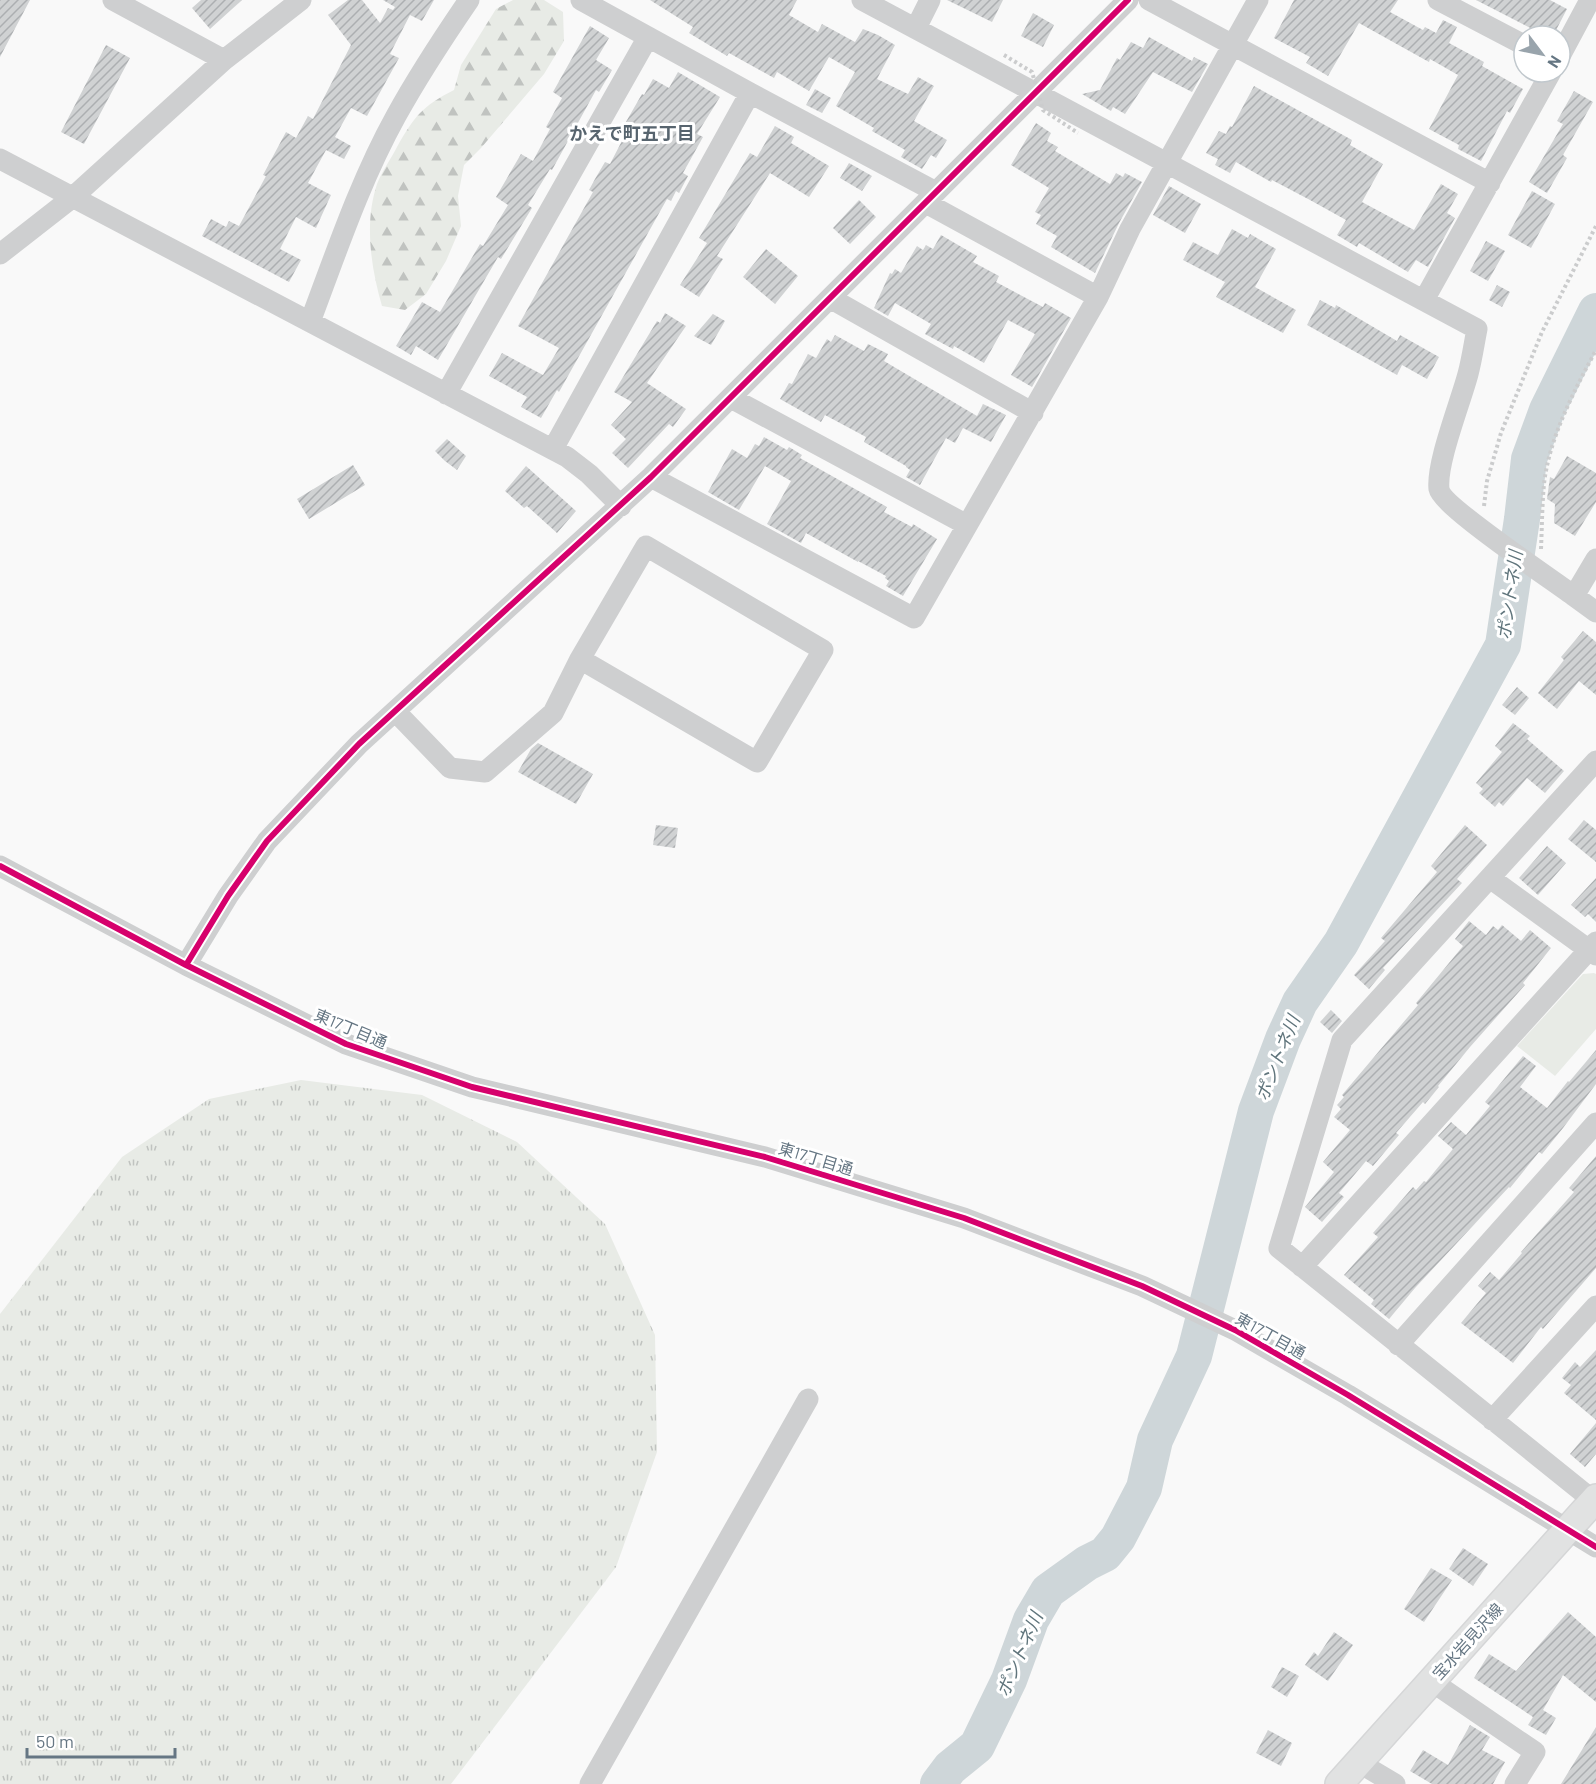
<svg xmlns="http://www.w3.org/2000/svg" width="1596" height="1784" font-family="Barlow,'Noto Sans JP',sans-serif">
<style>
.grass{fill:url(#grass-tufts)}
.forest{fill:url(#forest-firs)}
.park{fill:#e8ebe6}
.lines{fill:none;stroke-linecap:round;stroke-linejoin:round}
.river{stroke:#ced6d9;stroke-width:36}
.building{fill:url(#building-hatch)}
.major-casing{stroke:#d5d6d7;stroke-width:30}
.path{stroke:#cbcccd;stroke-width:4;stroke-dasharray:3 3;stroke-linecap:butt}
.minor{stroke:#cecfd0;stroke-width:21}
.major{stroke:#e1e2e2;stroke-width:27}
.path-bridge{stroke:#cbcccd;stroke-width:4;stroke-dasharray:3 3;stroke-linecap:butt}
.cycleway-casing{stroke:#fff;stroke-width:10}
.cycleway{stroke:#d6006c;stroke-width:6}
.labels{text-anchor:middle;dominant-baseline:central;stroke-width:6;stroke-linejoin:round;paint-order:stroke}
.street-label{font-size:16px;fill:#657683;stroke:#fff}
.neighbourhood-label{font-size:18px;font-weight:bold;fill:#57646e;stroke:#fff}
.water-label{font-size:18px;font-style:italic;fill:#60757c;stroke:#fff}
</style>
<defs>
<pattern id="grass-tufts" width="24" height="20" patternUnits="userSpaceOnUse" patternTransform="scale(1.5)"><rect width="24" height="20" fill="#e8ebe6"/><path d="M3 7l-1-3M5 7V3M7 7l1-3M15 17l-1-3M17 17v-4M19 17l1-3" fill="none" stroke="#c0c3c0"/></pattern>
<pattern id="forest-firs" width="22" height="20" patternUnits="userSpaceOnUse" patternTransform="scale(1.5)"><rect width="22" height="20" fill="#e8ebe6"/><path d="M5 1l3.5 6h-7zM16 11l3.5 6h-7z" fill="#c0c3c0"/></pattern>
<pattern id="building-hatch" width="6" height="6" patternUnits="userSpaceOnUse" patternTransform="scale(1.5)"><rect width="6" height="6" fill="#d0d2d3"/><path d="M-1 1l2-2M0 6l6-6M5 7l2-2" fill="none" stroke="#acafb1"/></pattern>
</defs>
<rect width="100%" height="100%" fill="#f9f9f9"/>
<path class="grass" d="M301 1080 422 1095 517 1142 605 1224 655 1335 657 1452 616 1567 451 1784H0V1314L122 1157 209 1099Z"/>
<path class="forest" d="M513 0H544L563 12 564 41 544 74 481 148 464 165 458 196 461 226 446 261 426 294 405 310 382 306C371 268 364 223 377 184 382 171 391 159 397 147 414 117 422 106 454 90L461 65 496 9Z"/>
<path class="park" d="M1594 973 1596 974V1029L1555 1076 1517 1046 1583 974Z"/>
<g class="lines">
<path class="river" d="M938 1784 950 1768 977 1746 1009 1680 1031 1620 1048 1591 1087 1563 1105 1554 1118 1538 1144 1488 1155 1440 1194 1356 1256 1111 1283 1039 1300 1002 1341 943 1503 645 1522 519 1529 459 1547 410 1596 311"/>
</g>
<path class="building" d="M0 0H30L0 57Z
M201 0H242L210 29 192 8Z
M348 0H362L380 23 388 8 393 10 395 7 383 0H434L422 21 410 15 390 54 399 58 367 116 351 108 335 137 351 146 344 159 326 150 308 183 331 195 316 228 296 217 280 249 301 260 289 282 202 236 211 219 226 227 229 221 239 226 266 176 263 175 286 132 296 138 308 116 313 119 351 45 328 15Z
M650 0H797L789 15 818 32 822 24 855 42 863 29 878 35 895 45 877 79 908 94 918 77 934 86 914 121 947 140 936 158 931 155 922 169 901 157 905 150 872 131 874 128 836 106 855 72 829 57 809 91 777 72 774 78 729 53 727 56 689 33 693 27Z
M947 0H1003L992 22Z
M1294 0H1398L1390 12 1423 30 1425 27 1436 33 1443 20 1457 27 1449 43 1484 62 1482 66 1523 89 1510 113 1507 111 1481 161 1458 149 1459 145 1429 129 1458 75 1430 59 1429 62 1411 52 1359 23 1328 76 1306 63 1310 57 1274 38Z
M1476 0H1550L1567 9 1553 36H1546Z
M1033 13 1054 25 1043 47 1021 36Z
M590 26 609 38 596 60 612 70 599 92 596 90 552 170 550 169 528 205 532 208 501 259 498 257 438 360 416 346 411 355 396 346 422 302 440 312 480 244 483 246 508 205 496 197 521 154 533 161 550 129 546 127 562 98 553 92Z
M1149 37 1192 61 1194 57 1208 64 1192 92 1153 72 1125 114 1113 107 1111 111 1082 94 1100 90 1117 58 1120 60 1131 42 1143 48Z
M106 45 130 58 84 144 61 132Z
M678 72 720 97 697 134 703 137 683 173 688 176 679 193 676 191 671 201 667 199 559 392 557 390 541 418 521 407 527 397 489 376 502 353 543 375 559 348 518 326 593 192 589 190 595 179 605 162 610 164 624 137 619 134 642 94 644 95 653 79 669 88Z
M1254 86 1352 140 1350 145 1383 164 1362 202 1414 230 1441 184 1458 194 1447 213 1455 218 1428 267 1416 260 1408 272 1359 243 1357 247 1337 235 1346 220 1310 200 1272 180 1271 182 1236 162 1230 173 1215 165 1218 159 1206 153 1219 131 1226 134 1230 126 1232 127Z
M815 89 831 98 822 113 806 105Z
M1574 91 1593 102 1563 155 1567 158 1547 193 1529 182 1563 124 1557 121Z
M1036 123 1051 133 1047 141 1058 147 1055 151 1110 184 1116 173 1123 177 1125 173 1142 182 1119 223 1095 273 1051 247 1057 236 1036 224 1041 215 1035 212 1049 188 1011 165Z
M775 126 794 137 791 143 829 166 809 197 770 173 717 256 723 259 699 297 680 285 707 243 699 238 750 153 757 157Z
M849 163 872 176 862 191 840 178Z
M1169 186 1201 204 1185 233 1153 215Z
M1532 191 1555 204 1531 248 1508 235Z
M859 200 876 217 850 244 833 228Z
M1232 229 1248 238 1250 234 1276 249 1255 287 1296 310 1283 333 1216 297 1225 282 1183 260 1193 242 1218 255Z
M941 235 977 256 973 262 999 276 996 282 1043 307 1045 303 1071 318 1032 387 1011 375 1035 334 1008 320 984 363 954 346 953 349 925 334 931 324 895 303 888 316 874 308 890 273 892 274 895 269 901 273 917 246 923 250 926 245 933 249Z
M1486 241 1505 251 1488 281 1470 271Z
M766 249 798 276 775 304 743 277Z
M1497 285 1510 292 1502 307 1489 300Z
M1320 300 1335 308 1336 305 1397 341 1400 335 1439 357 1427 379 1402 365 1397 375 1307 325Z
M665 313 686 326 647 383 686 409 673 427 669 424 628 468 612 453 626 439 611 425 632 402 614 392 657 321 660 323Z
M713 314 725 321 711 345 694 336Z
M835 335 864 351 868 344 888 354 884 361 977 416 983 404 1006 415 991 442 963 428 955 443 946 438 920 485 906 477 910 470 906 467V466L864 442 866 437 825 415 821 422 780 399 789 383 792 384 808 354 816 358 827 339 831 342Z
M764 437 787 450 789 447 802 455 800 458 887 507 884 512 912 527 913 524 937 539 903 596 886 586 889 581 885 578 886 576 858 561V562L806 533 801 543 767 524 791 481 765 466 739 510 708 492 732 449 747 458 755 444 759 446Z
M447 439 466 456 457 470 445 461 435 451Z
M1567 456 1596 473V502L1575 536 1554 523 1555 504 1547 499 1550 477 1554 479Z
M353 465 365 485 309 519 297 499Z
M526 466 576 511 557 533 527 506 524 508 505 491Z
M1583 631 1596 642V695L1579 681 1557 709 1538 693 1564 660 1561 657Z
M1517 687 1529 698 1515 715 1502 705Z
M1513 723 1530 736 1527 739 1564 771 1545 793 1527 778 1503 806 1499 802 1495 807 1479 793 1483 789 1476 783 1502 752 1495 746Z
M538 743 593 774 576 804 518 772 531 749Z
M1584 820 1596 830V862L1568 839Z
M656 825 678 828 675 848 653 845Z
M1465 825 1487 845 1457 879 1462 883 1383 968 1385 970 1369 989 1354 975 1385 941 1381 938 1437 872 1431 866Z
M1547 846 1566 863 1538 895 1519 878Z
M1596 878V922L1588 914 1585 917 1571 905Z
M1469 921 1486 935 1493 926 1498 930 1502 925 1521 941 1530 930 1551 948 1523 983 1525 985 1470 1047 1438 1086 1439 1087 1425 1104 1423 1102 1396 1133 1399 1135 1373 1166 1366 1161 1339 1193 1344 1197 1322 1222 1305 1207 1334 1172 1323 1162 1350 1130 1334 1117 1341 1109 1337 1105 1344 1097 1342 1095 1418 1005 1416 1003 1463 946 1455 939Z
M1331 1010 1342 1021 1332 1033 1320 1022Z
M1596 1050V1084L1563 1128 1542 1154 1539 1152 1510 1188 1509 1187 1415 1288 1389 1319 1371 1304 1374 1300 1344 1275 1378 1237 1373 1233 1413 1187 1416 1190 1424 1181 1426 1182 1453 1149 1438 1136 1451 1122 1466 1135 1490 1106 1485 1102 1523 1056 1536 1066 1520 1087 1547 1108 1568 1081 1569 1082Z
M1596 1156V1268L1543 1329 1541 1327 1513 1363 1461 1323 1486 1293 1478 1286 1490 1272 1499 1280 1522 1253 1521 1252 1574 1192 1569 1188Z
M1596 1350V1420L1564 1393 1571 1385 1562 1378 1575 1362 1580 1367Z
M1596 1423V1454L1585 1467 1570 1454Z
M1463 1548 1488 1564 1473 1586 1449 1569Z
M1431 1568 1452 1580 1424 1622 1404 1609Z
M1568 1612 1596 1637V1702L1563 1675 1543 1710 1556 1718 1546 1735 1528 1725 1533 1717 1474 1678 1489 1654 1516 1671Z
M1334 1632 1353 1645 1328 1681 1305 1665 1314 1652 1318 1656Z
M1282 1667 1299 1676 1287 1697 1271 1687Z
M1470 1725 1490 1737 1482 1750 1505 1762 1493 1784H1432L1410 1771 1423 1750 1448 1765Z
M1596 1727V1784H1561Z
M1268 1730 1292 1743 1281 1766 1256 1753Z"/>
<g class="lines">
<g class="major-casing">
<path id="major" d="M1339 1784 1596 1498"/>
</g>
<path class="path" d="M1484 506 1487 481 1501 433 1542 332 1596 226
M1541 549C1542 527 1542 505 1544 484 1549 438 1575 389 1596 350"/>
<path class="minor" d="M113 0 224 60
M581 0 750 93 936 192
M862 0 1477 329C1474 344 1472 359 1468 374 1461 401 1436 463 1439 489 1442 506 1554 581 1574 596
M1149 0 1490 183
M1438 0 1524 45
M916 28 930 0
M1560 56 1590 0
M0 159 567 457 589 474 621 506
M926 203 1098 297
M0 254 73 197 224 60 301 0
M830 298 1033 413
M1424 300 1551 72
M310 322C336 253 360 181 396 116 418 76 443 38 469 0
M446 394 648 37
M731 398 967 525
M553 449 750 93
M651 477 914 618 1098 297 1130 229 1258 0
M646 546 823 650 757 762 580 659Z
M1596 559 1574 596 1596 612
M395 711 450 768 485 772 553 713 580 659
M0 866 186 965 346 1044 472 1087 765 1157 964 1218 1142 1286 1235 1330 1348 1395 1596 1547
M1490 878 1596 955
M186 965 228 896 267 841 359 744 651 477 1128 0
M1302 1267 1596 942
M1398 1345 1596 1123
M1492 1420 1596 1306
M1594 1501 1279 1248 1342 1040 1596 761
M1431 1681 1535 1752 1515 1784
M1358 1762 1395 1784
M590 1784 808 1399"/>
<use href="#major" class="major"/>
<path class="path-bridge" d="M1004 55 1032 72 1043 110 1078 133"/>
<g class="cycleway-casing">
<path id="cycleway" d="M0 866 186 965 346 1044 472 1087 765 1157 964 1218 1142 1286 1235 1330 1348 1395 1596 1547
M186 965 228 896 267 841 359 744 651 477 1128 0"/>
</g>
<use href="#cycleway" class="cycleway"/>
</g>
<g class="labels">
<g class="street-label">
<text transform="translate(351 1028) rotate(23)">東17丁目通</text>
<text transform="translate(816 1158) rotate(17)">東17丁目通</text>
<text transform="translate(1271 1335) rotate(29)">東17丁目通</text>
<text transform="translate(1467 1641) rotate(-48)">宝水岩見沢線</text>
</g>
<g class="neighbourhood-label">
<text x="632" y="133">かえで町五丁目</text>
</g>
<g class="water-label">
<text transform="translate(1509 595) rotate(-82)">ポントネ川</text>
<text transform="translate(1277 1058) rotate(-68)">ポントネ川</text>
<text transform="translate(1019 1654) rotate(-67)">ポントネ川</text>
</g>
</g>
<g transform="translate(1542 54) rotate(122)"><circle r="28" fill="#ffffff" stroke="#c1c8cd" stroke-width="1.5"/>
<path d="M0-4.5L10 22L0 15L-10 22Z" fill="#99a4ac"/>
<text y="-9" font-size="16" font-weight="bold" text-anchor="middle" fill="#657683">N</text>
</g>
<path d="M27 1748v9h148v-9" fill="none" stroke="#657683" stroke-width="3"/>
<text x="36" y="1748" font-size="18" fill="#657683" stroke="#ffffff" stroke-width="4.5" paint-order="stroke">50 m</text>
</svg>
